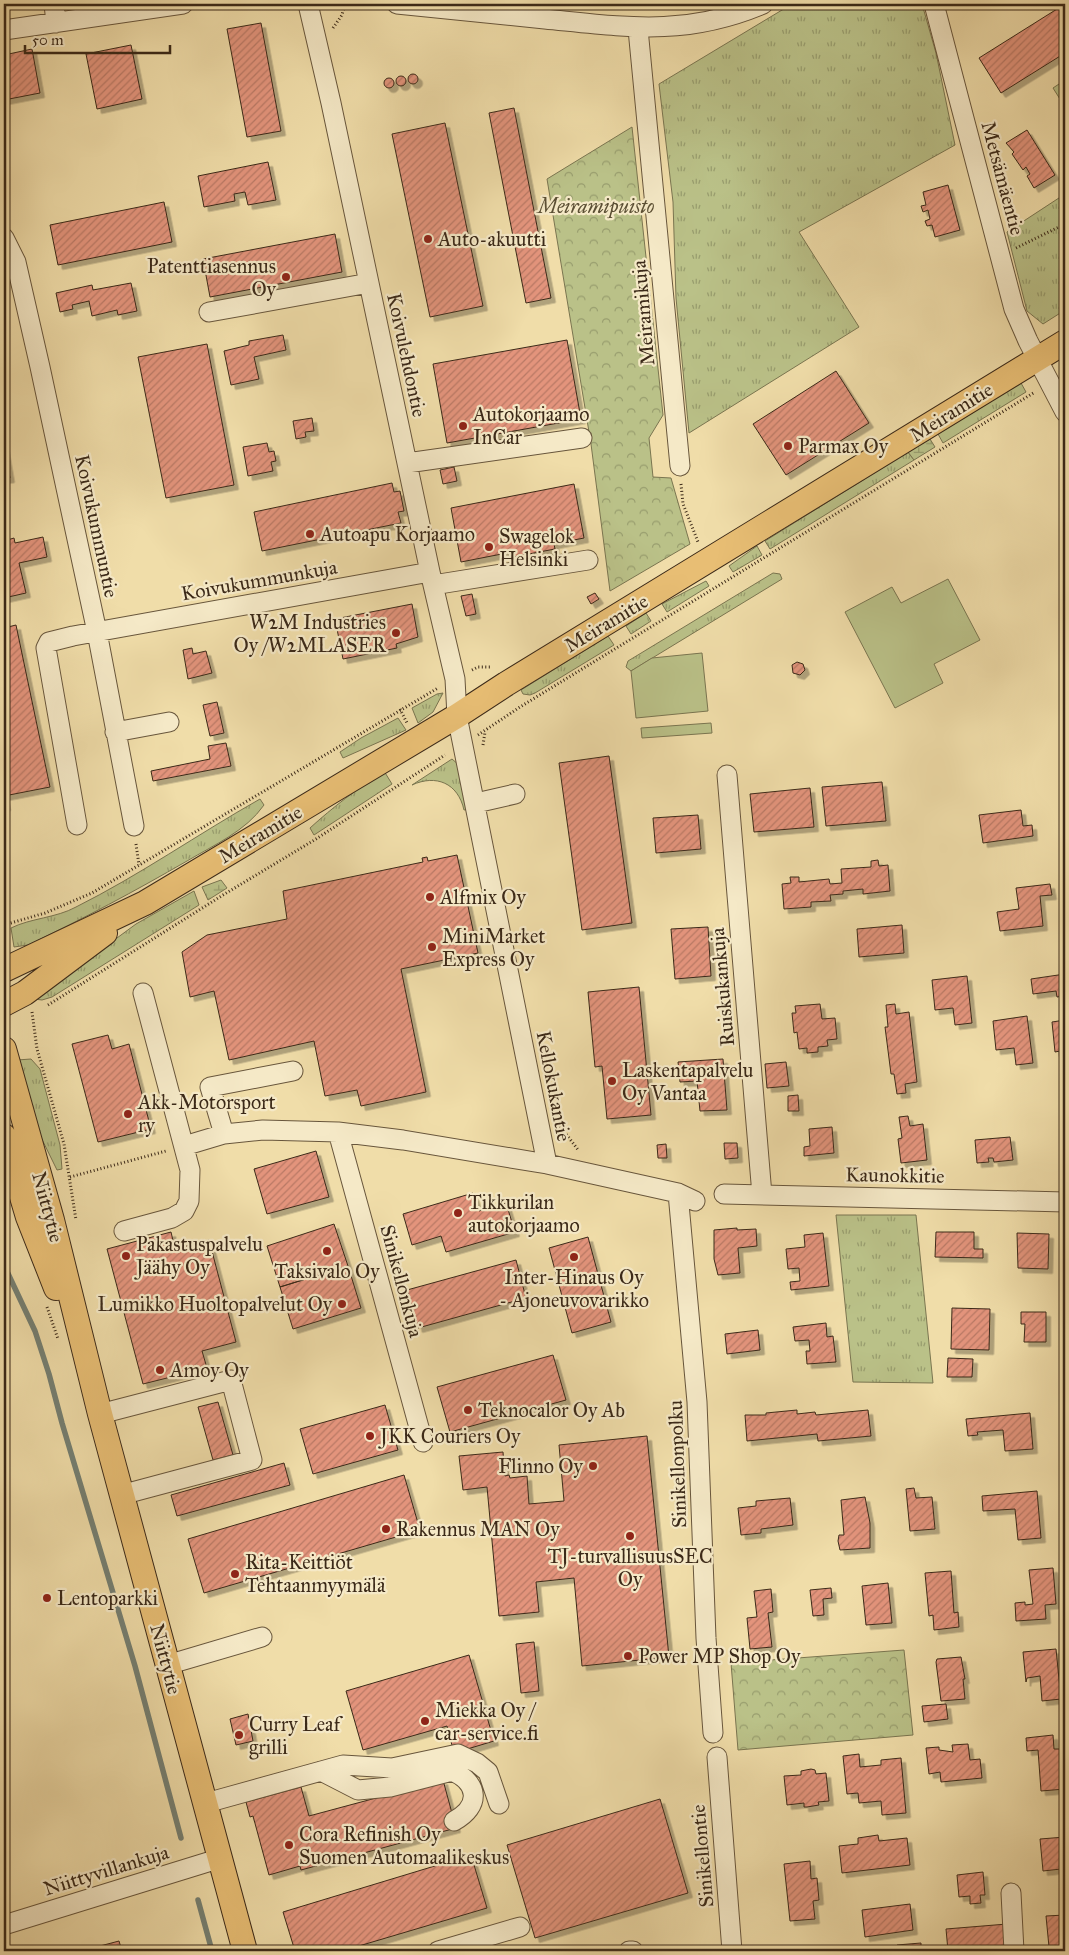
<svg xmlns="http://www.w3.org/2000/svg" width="1069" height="1955" font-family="'IM FELL Great Primer',serif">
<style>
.grass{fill:url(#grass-tufts);stroke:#7a7550}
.forest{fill:url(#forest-crowns);stroke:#7a7550}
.wetland{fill:url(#wetland-marsh);stroke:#7a7550}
.garden{fill:#bac188;stroke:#7a7550}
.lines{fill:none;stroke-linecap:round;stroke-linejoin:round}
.stream{stroke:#758073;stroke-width:5.5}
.building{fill:url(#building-hatch);stroke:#3b2918;filter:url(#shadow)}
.minor-casing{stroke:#68563c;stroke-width:21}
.major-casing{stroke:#3b2918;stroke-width:26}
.path{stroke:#3b2918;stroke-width:3;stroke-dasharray:1 2.5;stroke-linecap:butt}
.minor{stroke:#f5e9c7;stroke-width:19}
.major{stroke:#e8be74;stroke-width:24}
.poi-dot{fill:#8f2418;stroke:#f5e9c7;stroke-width:2}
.labels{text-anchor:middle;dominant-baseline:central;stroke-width:4.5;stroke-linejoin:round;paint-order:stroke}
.street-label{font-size:20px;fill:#3b2918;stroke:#f5e9c7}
.park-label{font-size:20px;font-style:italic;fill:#5b4f34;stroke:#f5e9c7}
.poi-label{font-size:20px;fill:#3b2918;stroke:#f5e9c7;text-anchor:start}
</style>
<defs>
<pattern id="grass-tufts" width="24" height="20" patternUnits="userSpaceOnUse" patternTransform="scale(1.25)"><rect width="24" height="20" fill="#bac188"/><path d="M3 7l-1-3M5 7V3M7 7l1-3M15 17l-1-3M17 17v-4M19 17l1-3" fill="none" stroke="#989d6e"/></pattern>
<pattern id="forest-crowns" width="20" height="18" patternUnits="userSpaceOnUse" patternTransform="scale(1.25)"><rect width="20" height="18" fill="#bac188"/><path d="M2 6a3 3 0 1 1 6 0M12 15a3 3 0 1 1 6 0" fill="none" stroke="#989d6e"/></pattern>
<pattern id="wetland-marsh" width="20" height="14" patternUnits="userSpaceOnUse" patternTransform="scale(1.25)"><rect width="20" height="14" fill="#bac188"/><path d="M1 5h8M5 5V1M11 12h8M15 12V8" fill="none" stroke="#989d6e"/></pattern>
<pattern id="building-hatch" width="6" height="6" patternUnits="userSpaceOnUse" patternTransform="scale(1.25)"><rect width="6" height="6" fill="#e3947c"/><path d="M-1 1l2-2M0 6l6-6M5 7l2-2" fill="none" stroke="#b97965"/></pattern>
<filter id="shadow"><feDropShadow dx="4.5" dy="4.5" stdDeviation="0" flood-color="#0004"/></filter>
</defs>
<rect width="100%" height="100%" fill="#f0dda9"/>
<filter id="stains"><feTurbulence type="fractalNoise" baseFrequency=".004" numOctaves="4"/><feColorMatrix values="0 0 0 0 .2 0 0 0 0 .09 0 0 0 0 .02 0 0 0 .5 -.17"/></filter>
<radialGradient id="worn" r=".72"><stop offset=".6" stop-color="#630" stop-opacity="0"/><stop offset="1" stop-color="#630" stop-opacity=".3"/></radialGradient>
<path class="grass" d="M792 4H922L936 53 955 145 799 232 859 327 689 433 676 298 673 202 659 84Z
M1065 80V107L1053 88Z
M1065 194V310L1043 324 1027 311 1007 232Z
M1021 383 1026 392 943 443 938 434Z
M908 452 914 460 770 549 765 541Z
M757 546 762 555 733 572 729 566Z
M773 573 780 574 782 579 631 671 626 667 628 661Z
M706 581 709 586 667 612 662 604Z
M646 613 651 621 631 634 626 626Z
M608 636 614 645 535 693 530 695 523 694 521 690Z
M443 693 433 712 418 723 412 708 437 694Z
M398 718 406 730 343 758 340 752 361 738Z
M452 759 459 765 471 809 464 810C458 783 436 774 412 785Z
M384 771 392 784 314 835 310 828C333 807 357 789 384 771Z
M260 799 264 805C246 831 214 845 187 861 135 891 83 919 28 945L14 947 11 928C31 918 56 918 76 907 140 875 198 834 260 799Z
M194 891 199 905 52 997 42 1000 34 999 136 924Z
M31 1059 40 1069 60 1145 62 1169 57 1170 33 1121 17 1060Z
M836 1215H916L933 1383 853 1382Z"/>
<path class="forest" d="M632 127 663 415 649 438 653 477 671 478 690 544 610 591 591 444 547 179Z
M904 1650 913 1735 738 1750 731 1663Z"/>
<path class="wetland" d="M930 439 935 447 914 460 908 452Z
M221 880 227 888 208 900 202 887Z"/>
<path class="garden" d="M948 579 980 640 934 664 943 683 895 708 845 612 892 587 901 603Z
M702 653 708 711 636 718 631 671 652 658Z
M711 723 712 733 642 738 641 728Z"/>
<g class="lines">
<path class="stream" d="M4 1265 35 1331 49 1374 62 1423 135 1666 181 1838
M198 1900 212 1951"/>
</g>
<path class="building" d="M1065 4V53L1001 93 979 58Z
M261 23 281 131 247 137 227 29Z
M131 45 142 99 97 109 86 54Z
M32 49 40 93 4 100V55Z
M408 79a5 5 0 1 1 10 0a5 5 0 1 1-10 0Z
M396 81a5 5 0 1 1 10 0a5 5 0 1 1-10 0Z
M384 83a5 5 0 1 1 10 0a5 5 0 1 1-10 0Z
M514 108 551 298 526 303 489 113Z
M445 123 483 306 430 317 392 134Z
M1027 130 1055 175 1034 188 1027 176 1030 174 1026 167 1023 170 1012 154 1014 152 1006 143Z
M268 162 276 200 248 205 245 192 234 194 235 201 204 207 198 176Z
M948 185 960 230 935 237 932 225 927 226 925 221 930 219 928 210 923 212 921 206 926 205 923 192Z
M164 202 172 242 58 265 50 225Z
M335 234 342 272 210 297 203 259Z
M131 283 137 311 118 315 117 310 92 316 89 301 72 305 73 309 60 312 56 293 92 285 93 290Z
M283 335 286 350 254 357 259 379 231 385 224 351 249 345V341Z
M567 340 581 419 447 443 433 364Z
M207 344 234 485 166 498 138 357Z
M836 371 869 423 786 475 753 424Z
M312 418 314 431 305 432 306 437 296 439 293 421Z
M267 443 269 452 274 451 276 461 271 462 273 471 248 476 243 447Z
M4 444 10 478 4 479Z
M454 467 457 481 443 484 440 470Z
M392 483 394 492 400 491 404 511 398 512 401 523 262 551 254 512Z
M574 484 584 538 554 544 555 549 513 557 512 552 461 562 451 508Z
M43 537 47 557 19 563 26 593 4 598V541L14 538 15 543Z
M595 593 599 599 591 604 587 597Z
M472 594 476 614 466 616 461 596Z
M412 604 418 637 396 644 397 648 343 659 335 619Z
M16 625 50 787 4 796 6 806H4V628Z
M192 648 193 654 206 651 212 673 188 679 183 650Z
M797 662 803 664 805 670 800 675 793 673 792 665Z
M217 702 224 733 210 736 203 705Z
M226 743 231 766 153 781 151 771 210 759 208 746Z
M609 756 632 923 582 930 559 763Z
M882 782 886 821 826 826 822 787Z
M810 788 814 827 754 832 750 794Z
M1021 810 1023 826 1032 825 1033 836 983 843 979 815Z
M698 815 701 849 656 853 653 818Z
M457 855 478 953 401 969 426 1092 361 1106 357 1090 325 1096 314 1041 229 1060 214 991 190 997 182 952 207 935 287 919 283 891 423 862 422 858 427 857 428 861Z
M878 860 879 866 888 865 890 891 863 894V889L843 891V894L830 895 831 901 811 902V907L784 909 782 884 791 883 790 877H799V882L829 879 830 884 842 883 841 869 871 867V861Z
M1050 884 1052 895 1040 896 1043 926 1000 931 997 912 1019 909 1016 888Z
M902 925 904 953 859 957 857 929Z
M708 927 711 976 675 979 671 929Z
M1065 974V996L1057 997 1056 991 1033 994 1031 979Z
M967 976 972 1023 955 1025 953 1008 935 1010 932 980Z
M639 987 651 1115 607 1119 602 1066 595 1067 588 992Z
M820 1004 822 1019 835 1018 837 1039 827 1040 828 1046 818 1047V1052L807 1053V1048L799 1049 797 1032 794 1033 792 1013H796L795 1006Z
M895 1004 896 1014 909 1012 917 1082 905 1084 906 1093 897 1094 894 1074H891L885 1027H888L886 1005Z
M1027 1016 1033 1063 1016 1065 1014 1048 996 1050 993 1021Z
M1065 1020V1050L1055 1052 1052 1022Z
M108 1035 112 1049 129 1044 151 1129 98 1142 72 1044Z
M723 1059 727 1110 700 1111 697 1081 680 1082 678 1062Z
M786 1062 789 1086 767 1088 765 1064Z
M798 1095 799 1111H788V1096Z
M908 1116 910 1126 923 1124 927 1160 901 1163 898 1139 902 1138 899 1117Z
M832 1127 834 1153 804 1156V1147L810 1146 809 1129Z
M1010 1137 1013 1160 994 1162 993 1158H988L989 1162 977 1163 975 1140Z
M724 1143H737L738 1158 725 1159Z
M666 1144 667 1158H658L657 1145Z
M316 1151 329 1197 267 1214 254 1169Z
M473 1193 479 1211 506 1203 515 1232 446 1252 441 1236 412 1245 403 1214Z
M334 1224 348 1266 280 1287 267 1246Z
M737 1228V1230L756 1229 757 1246 738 1248 740 1273 718 1275 714 1259V1230Z
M171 1232 175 1249 209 1240 236 1342 202 1351 207 1368 143 1384 107 1249Z
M936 1232H974V1249H983V1258L935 1257Z
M823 1233 829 1286 791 1290 790 1282 800 1281 799 1268 788 1269 786 1249 805 1247 804 1235Z
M1017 1233 1049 1234 1048 1269 1018 1268Z
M588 1237 611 1322 572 1333 549 1248Z
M516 1260 526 1298 418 1328 407 1290Z
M348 1266 361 1308 293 1329 280 1287Z
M952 1308 990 1309 989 1350 951 1349Z
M1021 1312H1046V1342H1024L1025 1324H1021Z
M826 1323 827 1337 833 1336 836 1362 807 1364 806 1351H810L809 1340 795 1341 793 1327Z
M758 1330 760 1350 727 1354 725 1334Z
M553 1355 566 1400 450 1432 437 1387Z
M948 1358 973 1359 972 1377H947Z
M218 1402 233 1455 213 1460 198 1407Z
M385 1405 398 1450 313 1474 300 1429Z
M797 1410V1414L815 1412 816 1415 868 1410 871 1436 818 1441 817 1434 747 1441 745 1415H766V1413Z
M1030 1413 1033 1449 1005 1451 1003 1430 977 1432 978 1435 968 1436 966 1419Z
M647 1436 669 1657 582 1666 574 1578 536 1582 539 1612 499 1616 487 1487 463 1490 459 1456 503 1452 505 1476 509 1475 510 1478 527 1476 529 1504 564 1501 559 1445Z
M284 1463 290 1485 177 1516 171 1495Z
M404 1475 420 1530 204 1593 188 1539Z
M914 1488 916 1498 932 1497 935 1529 910 1531 906 1489Z
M1037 1491 1041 1538 1018 1540 1015 1509 983 1511 982 1496Z
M865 1497 870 1523V1548L840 1550 838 1541 839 1535H844L841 1500Z
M790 1498 793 1525 761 1529V1533L741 1535 738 1508 756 1506V1501Z
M1053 1568 1056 1604 1045 1605 1046 1619 1016 1621 1015 1603 1025 1602V1605L1033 1604 1029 1570Z
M951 1571 954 1613 958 1612 959 1627 934 1630 933 1615 929 1616 925 1573Z
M888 1583 892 1623 866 1625 862 1586Z
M831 1588 832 1598 823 1599 824 1615 813 1616 810 1590Z
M771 1589 773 1612 768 1613 772 1647 750 1649 747 1618 757 1617 754 1591Z
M534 1642 539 1691 521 1693 516 1644Z
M1056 1649 1061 1699 1042 1701 1040 1676 1027 1678 1026 1682 1023 1652Z
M469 1655 494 1741 454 1753 447 1726 363 1750 346 1691Z
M961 1657 965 1679H963L965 1699 941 1701 936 1662 937 1659Z
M946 1704 948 1719 924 1722 922 1706Z
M248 1714 253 1741 236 1745 230 1719Z
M1053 1735 1054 1749H1065V1789L1041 1791 1038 1750 1027 1751 1026 1738Z
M968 1744 970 1760 980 1759 982 1778 941 1782 940 1772 929 1774 926 1748 939 1747V1750L953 1752 952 1745Z
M859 1754 860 1767 881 1765V1760L901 1758 906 1813 882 1815 881 1801 859 1803 858 1793 847 1794 843 1756Z
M811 1769 815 1770 816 1774 826 1773 829 1801 818 1802 819 1805 807 1807H804V1803L787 1805 784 1776 801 1775V1771Z
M443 1780 456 1828 301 1870 300 1866 269 1875 253 1816 250 1817 246 1802 301 1787 309 1816Z
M660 1799 688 1893 535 1938 507 1845Z
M878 1835 879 1841 907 1838 910 1865 842 1873 839 1846 858 1844V1838Z
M1065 1837V1946L1049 1947 1046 1916 1065 1915 1061 1869 1043 1871 1040 1839Z
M471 1855 487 1908 342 1951H295L283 1912Z
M810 1861 811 1879 817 1878 819 1900 813 1901 815 1919 790 1921 784 1864Z
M983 1872 985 1895H980L981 1903 970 1904V1896L959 1897 957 1875Z
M910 1904 913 1930 865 1937 862 1910Z
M1007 1924 1009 1948 948 1951 946 1929Z
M119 1941 122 1951H81Z
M921 1943V1951H898L897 1945Z"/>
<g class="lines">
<g class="minor-casing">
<path id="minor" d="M54 4 56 23
M397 4C447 9 496 14 545 19 626 27 685 37 763 4
M934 4 1014 309 1028 341 1065 412
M638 29 680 466
M4 30 183 4
M4 238 16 262 40 367 97 632 134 826
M209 312 369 283
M407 463 582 438
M433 585 588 560
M115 732 169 722
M727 775 762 1195
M476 803 515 794
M77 825 46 648 49 642 73 636 430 572
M338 1132 423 1442
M224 1134 210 1087 293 1071
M184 1146 224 1134 263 1130 338 1132 403 1140 547 1164 457 716 455 679 430 572 331 103 308 4
M547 1164 678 1193 695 1201
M678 1193 697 1402 706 1638 713 1733
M724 1194 1065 1202
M124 1231 172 1218 184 1211 189 1201 190 1170 143 993
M100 1414 231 1380 252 1460 121 1495
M167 1665 262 1637
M717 1757 732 1951
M321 1771 358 1790 390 1787 452 1771C479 1783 481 1806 454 1821
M206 1803 343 1765 392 1768 458 1754 477 1763 488 1772 499 1804
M1011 1893 1014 1951
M4 1925 221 1858
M438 1951 520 1927
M629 1951H633"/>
</g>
<g class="major-casing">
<path id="major" d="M4 970 145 903 457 716 506 684 1065 342
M4 1004 25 993 105 933
M4 1049 52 1220 100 1414 245 1951
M4 1136 28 1217 56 1288"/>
</g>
<path class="path" d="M333 28 342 15 345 4
M1016 248 1065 224
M681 484 683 504 698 542
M472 670 478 667H492
M400 709 407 723
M478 735 520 707 1035 392
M483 745 485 732
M136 844 139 865
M4 925 45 913 92 893 438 688
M4 939 6 946
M48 1005 223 895 316 839 445 755
M32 1012 37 1049 64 1144 76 1220
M560 1126 579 1151
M70 1177 166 1151
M47 1307 58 1339"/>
<use href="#minor" class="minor"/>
<use href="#major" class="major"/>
</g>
<g class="poi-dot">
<circle cx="428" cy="239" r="5"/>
<circle cx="286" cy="277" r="5"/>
<circle cx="463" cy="426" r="5"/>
<circle cx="788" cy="446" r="5"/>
<circle cx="310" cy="534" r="5"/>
<circle cx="489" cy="547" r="5"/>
<circle cx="396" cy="633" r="5"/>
<circle cx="430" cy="897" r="5"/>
<circle cx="432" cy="947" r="5"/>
<circle cx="612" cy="1081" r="5"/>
<circle cx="128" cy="1114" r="5"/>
<circle cx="458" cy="1213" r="5"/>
<circle cx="327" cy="1251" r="5"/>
<circle cx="126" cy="1256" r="5"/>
<circle cx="574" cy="1257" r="5"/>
<circle cx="342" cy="1304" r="5"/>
<circle cx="160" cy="1370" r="5"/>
<circle cx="468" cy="1410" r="5"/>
<circle cx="370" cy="1436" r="5"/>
<circle cx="593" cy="1466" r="5"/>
<circle cx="386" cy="1529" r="5"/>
<circle cx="630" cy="1536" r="5"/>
<circle cx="235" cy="1574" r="5"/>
<circle cx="47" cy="1598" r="5"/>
<circle cx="628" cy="1656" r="5"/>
<circle cx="425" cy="1721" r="5"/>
<circle cx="239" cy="1735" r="5"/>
<circle cx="289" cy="1845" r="5"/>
</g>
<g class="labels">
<g class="street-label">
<text transform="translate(1003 178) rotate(75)">Metsämäentie</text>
<text transform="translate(643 313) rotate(-95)">Meiramikuja</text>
<text transform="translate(407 355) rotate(78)">Koivulehdontie</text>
<text transform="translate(951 412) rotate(-32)">Meiramitie</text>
<text transform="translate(97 526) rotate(78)">Koivukummuntie</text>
<text transform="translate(259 580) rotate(-10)">Koivukummunkuja</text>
<text transform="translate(606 623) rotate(-31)">Meiramitie</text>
<text transform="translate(260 834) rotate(-31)">Meiramitie</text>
<text transform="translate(722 987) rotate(-95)">Ruiskukankuja</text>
<text transform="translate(554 1086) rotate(79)">Kellokukantie</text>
<text transform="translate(895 1175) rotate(1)">Kaunokkitie</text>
<text transform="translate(48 1207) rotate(75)">Niittytie</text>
<text transform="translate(402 1281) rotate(75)">Sinikellonkuja</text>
<text transform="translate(677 1464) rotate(-92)">Sinikellonpolku</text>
<text transform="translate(166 1659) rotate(75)">Niittytie</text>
<text transform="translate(702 1856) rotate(-95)">Sinikellontie</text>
<text transform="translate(106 1870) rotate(-17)">Niittyvillankuja</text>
</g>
<g class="park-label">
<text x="596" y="206">Meiramipuisto</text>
</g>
<g class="poi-label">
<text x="438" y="239">Auto-akuutti</text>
<text x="276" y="266" text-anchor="end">Patenttiasennus<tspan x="276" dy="23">Oy</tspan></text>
<text x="473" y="414">Autokorjaamo<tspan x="473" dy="23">InCar</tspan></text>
<text x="798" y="446">Parmax Oy</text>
<text x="320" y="534">Autoapu Korjaamo</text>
<text x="499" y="536">Swagelok<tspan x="499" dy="23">Helsinki</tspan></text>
<text x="386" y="622" text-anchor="end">W2M Industries<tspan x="386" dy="23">Oy /W2MLASER</tspan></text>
<text x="440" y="897">Alfmix Oy</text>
<text x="442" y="936">MiniMarket<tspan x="442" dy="23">Express Oy</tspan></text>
<text x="622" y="1070">Laskentapalvelu<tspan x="622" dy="23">Oy Vantaa</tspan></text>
<text x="138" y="1102">Akk-Motorsport<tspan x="138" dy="23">ry</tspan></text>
<text x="468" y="1202">Tikkurilan<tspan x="468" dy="23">autokorjaamo</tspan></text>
<text x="136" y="1244">Pakastuspalvelu<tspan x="136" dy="23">Jäähy Oy</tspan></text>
<text x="327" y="1271" text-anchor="middle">Taksivalo Oy</text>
<text x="574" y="1277" text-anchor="middle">Inter-Hinaus Oy<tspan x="574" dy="23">- Ajoneuvovarikko</tspan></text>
<text x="332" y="1304" text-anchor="end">Lumikko Huoltopalvelut Oy</text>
<text x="170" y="1370">Amoy Oy</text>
<text x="478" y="1410">Teknocalor Oy Ab</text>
<text x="380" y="1436">JKK Couriers Oy</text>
<text x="583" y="1466" text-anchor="end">Flinno Oy</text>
<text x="396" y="1529">Rakennus MAN Oy</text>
<text x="630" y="1556" text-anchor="middle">TJ-turvallisuusSEC<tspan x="630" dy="23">Oy</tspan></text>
<text x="245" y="1562">Rita-Keittiöt<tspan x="245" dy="23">Tehtaanmyymälä</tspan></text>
<text x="57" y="1598">Lentoparkki</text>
<text x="638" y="1656">Power MP Shop Oy</text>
<text x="435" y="1710">Miekka Oy /<tspan x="435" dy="23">car-service.fi</tspan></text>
<text x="249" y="1724">Curry Leaf<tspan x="249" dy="23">grilli</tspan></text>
<text x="299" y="1834">Cora Refinish Oy<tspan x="299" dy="23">Suomen Automaalikeskus</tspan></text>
</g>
</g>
<rect width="1069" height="1955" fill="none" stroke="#f0dda9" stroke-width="20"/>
<rect x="5" y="5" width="1059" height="1945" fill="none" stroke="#3b2918" stroke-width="2.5"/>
<rect x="10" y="10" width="1049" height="1935" fill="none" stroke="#3b2918"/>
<path d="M25 45v8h145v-8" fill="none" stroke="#3b2918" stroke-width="2.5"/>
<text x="32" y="45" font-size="15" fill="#3b2918" stroke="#f5e9c7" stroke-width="4" paint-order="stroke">50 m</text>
<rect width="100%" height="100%" filter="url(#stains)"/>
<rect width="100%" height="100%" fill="url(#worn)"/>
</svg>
